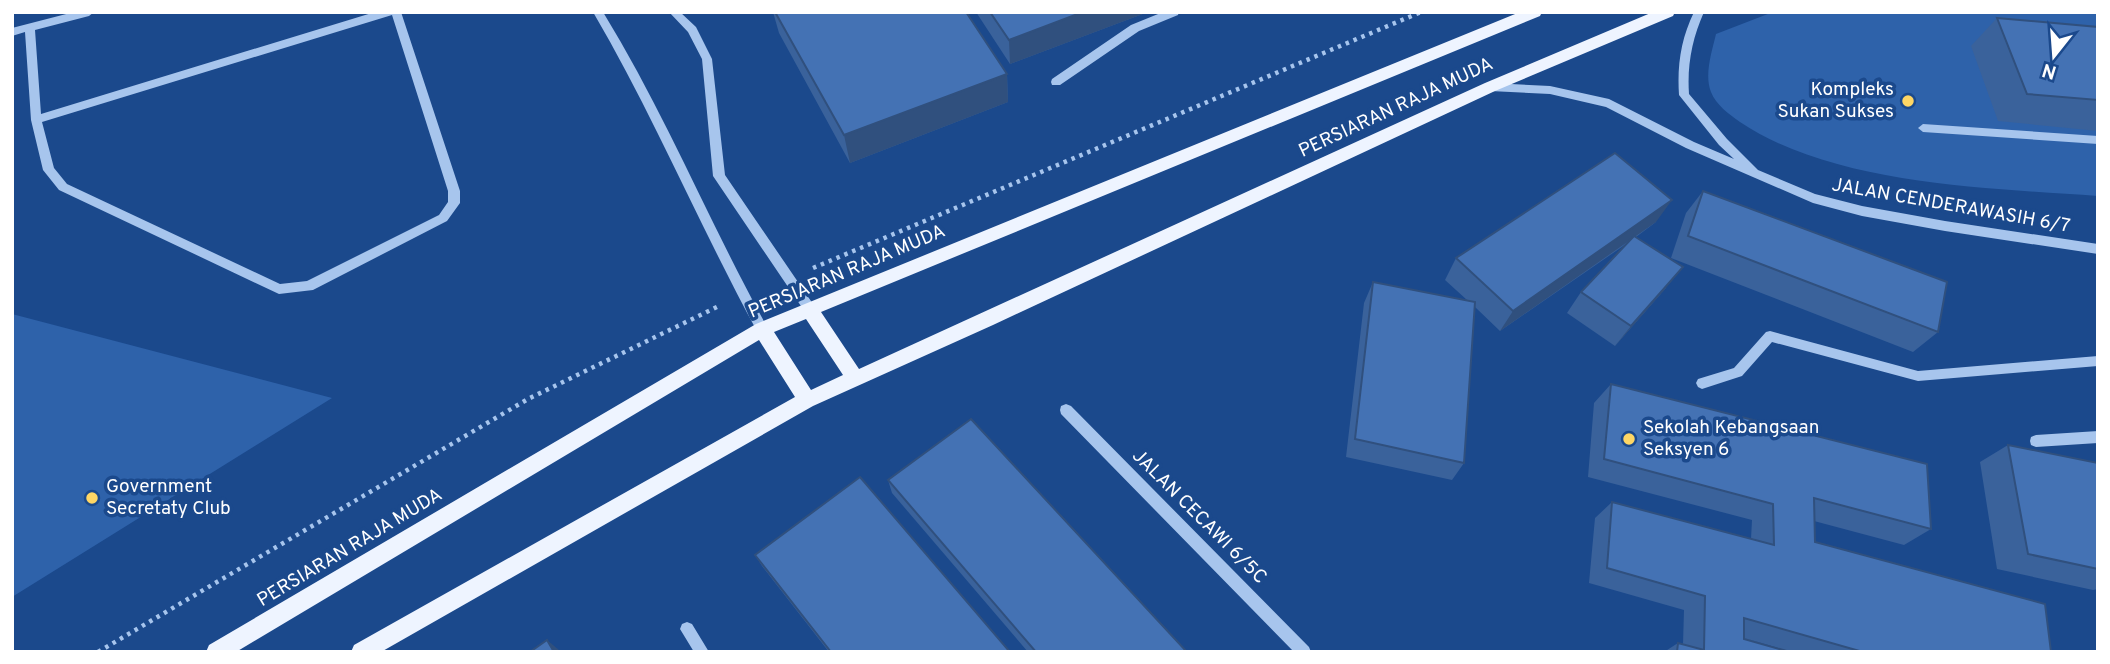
<svg xmlns="http://www.w3.org/2000/svg" width="2110" height="664" font-family="Overpass,sans-serif">
<style>
.green{fill:#2e62aa}
.lines{fill:none;stroke-linecap:round;stroke-linejoin:round}
.path{stroke:#a7c5ed;stroke-width:4.5;stroke-dasharray:3.5 5;stroke-linecap:butt}
.minor{fill:#a7c5ed;fill-rule:evenodd}
.major{fill:#eef4ff;fill-rule:evenodd}
.wall{fill:#3a629b}
.shaded-wall{fill:#30507e}
.building{fill:#4472b4;stroke:#30507e;stroke-width:2}
.poi-dot{fill:#fed665;stroke:#1b498c;stroke-width:2.5}
.labels{text-anchor:middle;dominant-baseline:central;stroke-width:7;stroke-linejoin:round;paint-order:stroke}
.poi-label{font-size:19px;fill:#fff;stroke:#1b498c;text-anchor:start}
.street-label{font-size:19px;fill:#fff;stroke:#1b498c}
</style>
<rect width="100%" height="100%" fill="#1b498c"/>
<path class="green" d="M1773 12H2098V196C1987 188 1834 185 1740 122 1729 114 1716 105 1711 92 1704 75 1712 51 1716 34Z
M12 314 332 398 12 597Z"/>
<g class="lines">
<path class="path" d="M813 268 1421 12
M98 652 528 399 721 305"/>
<path class="minor" d="M74 12H94L89 16 35 30 41 114 375 12H401L460 191V203L447 221 313 290 279 294 59 190 43 170 31 120 25 32 12 36V28ZM392 15 448 191V202L439 215 307 281 280 284 67 184 54 168 42 122Z
M593 12H603C665 113 709 222 766 325L768 329 766 333 762 334 758 333C700 227 654 116 593 12Z
M669 12H680L696 27 712 59 725 175 813 304 815 308 813 312H805L713 176 702 59 688 32Z
M1163 12H1179L1178 15 1139 31 1060 85H1052L1051 82 1052 79 1131 25Z
M1694 12H1704C1692 39 1687 65 1689 94L1727 139 1758 170 1815 194 1862 206 1945 221 2098 244V254L1945 231 1862 216 1813 203 1686 148 1606 107 1550 94 1490 91 1485 87 1490 83 1550 86 1609 99 1694 142 1734 159 1719 145 1679 95C1677 65 1681 39 1694 12Z
M1923 124 2098 136V144L1923 132 1918 128Z
M1770 331 1918 371 2098 356V366L1918 381 1772 342 1742 376 1702 389 1698 387 1696 383 1698 379 1734 368 1766 332Z
M1066 404 1071 406 1309 647 1311 652H1294L1061 414 1060 410 1061 406Z
M2098 431V443L2036 447 2031 445 2030 441 2031 437 2036 435Z
M687 622 692 624 709 652H694L680 629 682 624Z"/>
<path class="major" d="M1520 12H1542L1540 16 821 312 859 369 1485 83 1653 12H1675L1673 16 1495 91 993 325 813 406 381 652H351L354 645 795 397 759 340 236 652H206L209 645 756 324ZM806 319 843 375 811 390 774 332Z"/>
</g>
<path class="wall" d="M773 12H966L1007 74 1008 102 850 163 779 33Z
M976 12H1148L1010 64Z
M1997 18 2098 27V131L1998 121 1971 46Z
M1703 191 1938 332 1913 352 1671 258 1686 213Z
M1656 222 1636 237 1666 288 1615 346 1567 313 1581 292 1629 242 1500 331 1475 307 1464 463 1452 480 1346 457 1364 303 1373 282 1467 300 1445 280 1456 258Z
M1611 384 1931 529 1904 545 1814 521 1815 542 2051 652H1792L1744 638 1790 652H1664L1678 643 1683 644 1684 610 1589 583 1595 518 1612 502 1751 539 1752 520 1588 477 1594 403Z
M2008 445 2098 463V589L2093 590 1997 569 1980 462Z
M888 480 1187 652H1028L892 493Z
M755 555 1010 652H829L762 566Z"/>
<path class="shaded-wall" d="M1083 12H1148L1010 64 1009 40Z
M1007 74 1008 102 850 163 844 135Z
M1672 200 1656 222 1500 331 1513 311Z
M1683 267 1666 288 1615 346 1631 326Z
M547 640 559 650 560 652H554Z"/>
<path class="building" d="M775 12H966L1007 74 844 135Z
M990 12H1083L1009 40Z
M1997 18 2098 27V100L2027 94Z
M1615 153 1672 200 1513 311 1456 258Z
M1703 191 1947 282 1938 332 1688 236Z
M1634 236 1683 267 1631 326 1581 292Z
M1373 282 1475 302 1464 463 1355 439Z
M1611 384 1927 464 1931 529 1814 498 1815 542 2045 604 2051 652H1863L1744 618V639L1790 652H1677L1678 643 1704 650 1705 596 1607 568 1612 502 1774 545 1773 504 1604 459Z
M971 419 1187 652H1036L888 480Z
M2008 445 2098 463V569L2028 554Z
M860 477 1010 652H831L755 555Z
M547 640 554 652H530Z"/>
<g class="poi-dot">
<circle cx="1908" cy="101" r="7"/>
<circle cx="1629" cy="439" r="7"/>
<circle cx="92" cy="498" r="7"/>
</g>
<g class="labels">
<g class="poi-label">
<text x="1894" y="90" text-anchor="end">Kompleks<tspan x="1894" dy="22">Sukan Sukses</tspan></text>
<text x="1643" y="428">Sekolah Kebangsaan<tspan x="1643" dy="22">Seksyen 6</tspan></text>
<text x="106" y="487">Government<tspan x="106" dy="22">Secretaty Club</tspan></text>
</g>
<g class="street-label">
<text transform="translate(1396 108) rotate(-25)">PERSIARAN RAJA MUDA</text>
<text transform="translate(1951 206) rotate(10)">JALAN CENDERAWASIH 6/7</text>
<text transform="translate(847 272) rotate(-23)">PERSIARAN RAJA MUDA</text>
<text transform="translate(1199 517) rotate(45)">JALAN CECAWI 6/5C</text>
<text transform="translate(350 548) rotate(-31)">PERSIARAN RAJA MUDA</text>
</g>
</g>
<rect width="2110" height="664" fill="none" stroke="#ffffff" stroke-width="28"/>
<g transform="translate(2054 56) rotate(197)" stroke="#1b498c" stroke-width="5" paint-order="stroke">
<path d="M0-5L12 26L0 18L-12 26Z" fill="#ffffff"/>
<text y="-10" font-size="19" font-weight="bold" text-anchor="middle" fill="#ffffff">N</text>
</g>
</svg>
